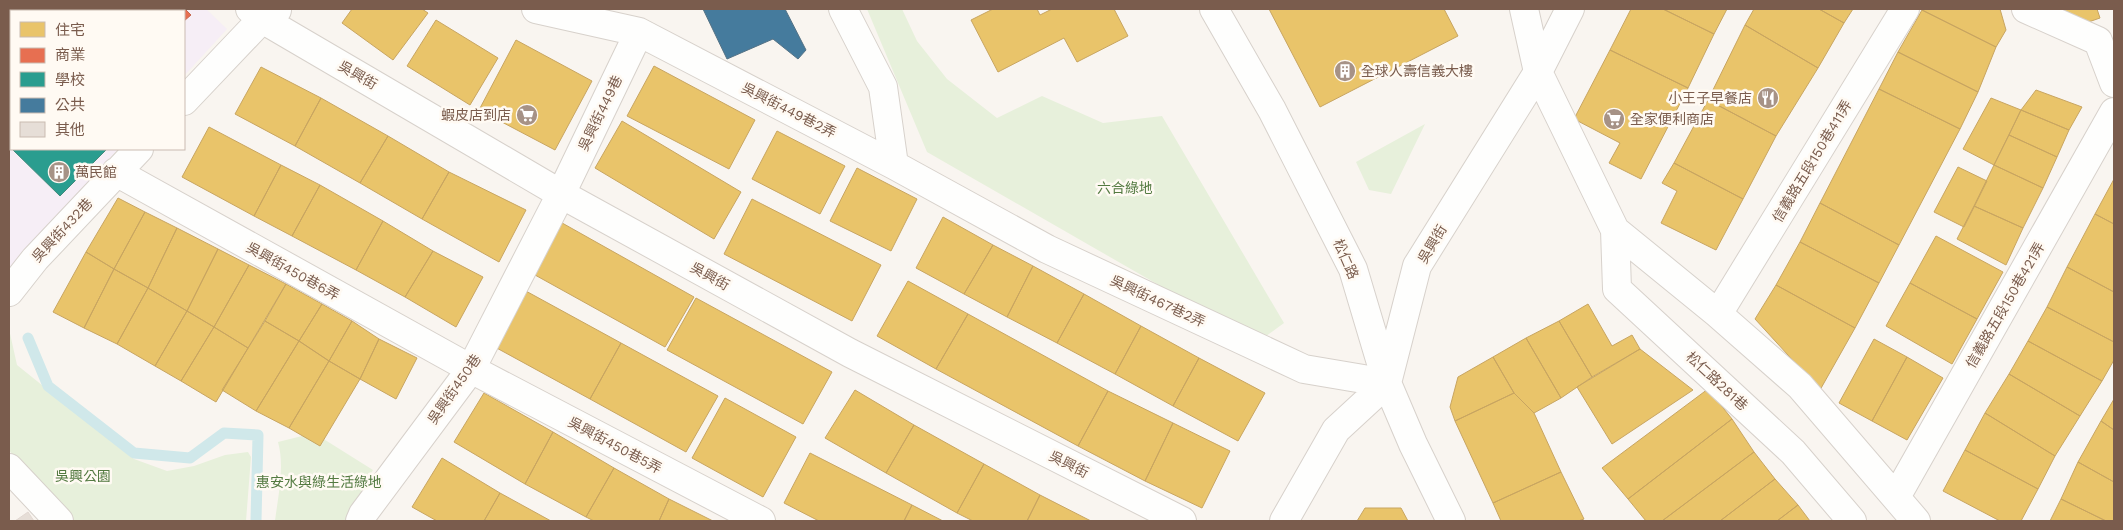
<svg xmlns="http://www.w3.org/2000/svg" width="2123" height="530" font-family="'Work Sans','Noto Sans TC',sans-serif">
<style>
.education{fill:#f6eef6}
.green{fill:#e7f0db}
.homes{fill:#e9c46a;stroke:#c8a561}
.shops{fill:#e76f51;stroke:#c66950}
.schools{fill:#2a9d8f;stroke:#428a7b}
.public{fill:#457b9d;stroke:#557285}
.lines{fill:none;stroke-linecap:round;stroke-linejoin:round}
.stream{stroke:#d0e8ea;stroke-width:11}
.building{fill:#e6ded7;stroke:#e2d8d2}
.minor-casing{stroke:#d7d1cb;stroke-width:30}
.tertiary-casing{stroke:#d7d1cb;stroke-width:30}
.minor{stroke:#fefefd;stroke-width:28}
.tertiary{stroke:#fefefd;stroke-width:28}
.labels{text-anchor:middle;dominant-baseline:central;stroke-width:5;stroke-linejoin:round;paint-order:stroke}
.poi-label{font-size:14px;fill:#7a5c4d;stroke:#fffaf3;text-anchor:start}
.street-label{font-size:14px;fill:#7a5c4d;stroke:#fffaf3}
.park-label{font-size:14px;fill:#537a41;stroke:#fffaf3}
</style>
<rect width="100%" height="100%" fill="#f9f5f0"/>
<path class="education" d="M9 9H206L227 29 184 76V11H11V149H118L9 269Z"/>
<path class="green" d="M867 9H902L917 41 947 79 997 118 1042 96 1103 123 1162 116 1284 323 1258 342 927 152Z
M1425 124 1391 194 1369 190 1356 162Z
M9 329 17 365 134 459 167 471 194 466 225 455 248 452 251 457 246 521H66L46 502 9 450Z
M314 433 373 470 346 521H275C278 496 285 467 278 442Z"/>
<path class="homes" d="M352 9H422L428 13 393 60 342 23Z
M993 9H1037L1040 15 1052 9H1114L1128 36 1077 62 1064 38 998 72 971 20Z
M1269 9H1444L1458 36 1320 107Z
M1631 9H1663L1714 34 1688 88 1610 50Z
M1663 9H1727L1714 34Z
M1754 9H1819L1844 23 1818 68 1745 25Z
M1819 9H1853L1844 23Z
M1923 9H2000L2006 30 1996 47 1922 10Z
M2041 9H2097L2100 18 2051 35Z
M1922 10 1996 47 1978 92 1898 52Z
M436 20 498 58 470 105 407 66Z
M1745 25 1818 68 1776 136 1708 100Z
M516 40 592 81 555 150 479 110Z
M1610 50 1688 88 1641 179 1609 163 1620 143 1574 119Z
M1898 52 1978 92 1960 129 1879 89Z
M654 66 755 120 729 169 627 116Z
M261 67 321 98 295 146 235 114Z
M1879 89 1960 129 1899 245 1820 203Z
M2036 90 2082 107 2069 130 2021 110Z
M321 98 388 136 360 183 295 146Z
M1991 98 2021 110 1994 165 1963 149Z
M1708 100 1776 136 1743 199 1674 163Z
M2021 110 2069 130 2057 157 2009 135Z
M622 121 741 192 714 239 595 168Z
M209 127 281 165 254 216 182 177Z
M777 131 845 166 820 214 752 179Z
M2009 135 2057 157 2043 188 1994 165Z
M388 136 449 172 422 219 360 183Z
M1674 163 1743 199 1716 250 1661 223 1677 191 1662 183Z
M281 165 320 185 292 236 254 216Z
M1994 165 2043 188 2023 228 1974 206Z
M1958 167 1987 181 1964 227 1934 212Z
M857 168 917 199 891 251 830 221Z
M449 172 526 210 499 262 422 219Z
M2114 179V224L2095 214Z
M320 185 383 221 356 270 292 236Z
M118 198 145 212 114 269 86 252Z
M752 199 881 265 852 321 724 254Z
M1820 203 1899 245 1879 283 1800 242Z
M1974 206 2023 228 2006 265 1957 239Z
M145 212 177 228 148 288 114 269Z
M2095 214 2114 224V292L2067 267Z
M943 217 993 245 964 294 916 268Z
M555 219 694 297 665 347 526 270Z
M383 221 433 251 405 297 356 270Z
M177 228 218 249 187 311 148 288Z
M1936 236 2003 272 1977 319 1910 283Z
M1800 242 1879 283 1855 328 1776 285Z
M993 245 1033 266 1007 317 964 294Z
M218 249 249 265 214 327 187 311Z
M433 251 483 277 456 327 405 297Z
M86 252 114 269 84 328 53 312Z
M249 265 286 284 248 348 214 327Z
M1033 266 1084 294 1057 343 1007 317Z
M2067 267 2114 292V342L2047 307Z
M114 269 148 288 117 344 84 328Z
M908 281 968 314 936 369 877 336Z
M1910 283 1977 319 1952 364 1886 326Z
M286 284 322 304 299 341 265 321Z
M1776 285 1855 328 1820 390 1755 319Z
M148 288 187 311 155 366 117 344Z
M524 290 621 343 590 399 493 346Z
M1084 294 1141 326 1115 374 1057 343Z
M696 298 832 372 803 424 667 350Z
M322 304 352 321 329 361 299 341Z
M1588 304 1612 346 1632 335 1640 349 1592 377 1559 321Z
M2047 307 2114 342V360L2102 381 2028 341Z
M187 311 214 327 181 381 155 366Z
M968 314 1108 391 1078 446 936 369Z
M265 321 299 341 256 411 222 390Z
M352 321 379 339 360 379 329 361Z
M1559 321 1592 377 1561 398 1526 338Z
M1141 326 1199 358 1173 406 1115 374Z
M214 327 248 348 216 402 181 381Z
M1526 338 1561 398 1534 413 1514 393 1493 357Z
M379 339 417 358 396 399 360 379Z
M1874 339 1907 357 1872 421 1839 403Z
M299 341 329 361 289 428 256 411Z
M2028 341 2102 381 2080 416 2009 374Z
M621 343 718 396 686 452 590 399Z
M1640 349 1693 390 1612 444 1577 387Z
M1493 357 1514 393 1455 421 1450 407 1458 377Z
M1907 357 1943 378 1907 440 1872 421Z
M1199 358 1265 393 1238 441 1173 406Z
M329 361 360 379 320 446 289 428Z
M2009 374 2080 416 2055 456 1985 413Z
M1708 389 1732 419 1628 499 1602 468Z
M855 390 914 425 886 473 825 438Z
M1108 391 1173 423 1145 481 1078 446Z
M484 393 553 432 525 484 454 442Z
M1514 393 1534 413 1561 472 1493 503 1455 421Z
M725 398 796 437 763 497 692 458Z
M2114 399V430L2101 421Z
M1985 413 2055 456 2038 489 1965 450Z
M1732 419 1754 452 1662 521H1646L1628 499Z
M2101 421 2114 430V482L2078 462Z
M1173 423 1230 451 1202 508 1145 481Z
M914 425 984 464 957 513 886 473Z
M553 432 614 468 586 517 525 484Z
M1965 450 2038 489 2021 521H2000L1943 491Z
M1754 452 1775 479 1720 521H1662Z
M810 453 912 505 904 521H819L784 503Z
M442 458 500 493 484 521H437L412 507Z
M2078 462 2114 482V521H2106L2061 499Z
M984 464 1040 495 1027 521H973L957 513Z
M614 468 669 499 659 521H594L586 517Z
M1561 472 1584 519 1578 521H1501L1493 503Z
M1775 479 1798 505 1777 521H1720Z
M500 493 551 521H484Z
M1040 495 1091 521H1027Z
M669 499 713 521H659Z
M2061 499 2106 521H2050Z
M912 505 943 521H904Z
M1798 505 1810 521H1777Z
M1365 508H1401L1408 521H1357Z"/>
<path class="shops" d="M94 9H185L191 15 184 21V11H97Z"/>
<path class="schools" d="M11 82V148L9 146V85Z
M12 149H107L60 196Z"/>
<path class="public" d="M703 9H785L806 50 798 59 773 39 727 59Z"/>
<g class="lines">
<path class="stream" d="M28 338 48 386 134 453 190 458 224 433 258 435 256 521"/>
</g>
<path class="building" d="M28 512 34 521H15Z"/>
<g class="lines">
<g class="minor-casing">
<path id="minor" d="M250 9 262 19 561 194 850 353 1182 521
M536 9 639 32 894 165 1047 249 1304 369 1387 383
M843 9 883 87 894 165
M1524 9 1538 72 1615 230 1718 314 1800 386 1916 521
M2026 9 2098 41 2114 83
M184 101 262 19 277 10
M116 172 471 369 761 521
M1615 230 1617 289 1793 452 1852 521
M9 292 35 259 139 149
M1718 314 1905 9
M1387 383 1413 444 1451 521
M9 468 59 521
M1896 497 2114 112
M360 521 363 514 471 369 561 194 639 32
M1284 521 1336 430 1387 383 1417 266 1538 72 1570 9"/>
</g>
<g class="tertiary-casing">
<path id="tertiary" d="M1214 9 1272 110 1353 269 1387 383"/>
</g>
<use href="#minor" class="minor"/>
<use href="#tertiary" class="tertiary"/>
</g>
<defs>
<g id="building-disc" transform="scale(1.125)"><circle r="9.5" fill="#a69286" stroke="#fffaf3"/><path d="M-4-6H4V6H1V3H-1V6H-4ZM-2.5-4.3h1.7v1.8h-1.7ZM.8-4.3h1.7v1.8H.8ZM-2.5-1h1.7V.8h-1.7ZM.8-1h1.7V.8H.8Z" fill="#fff"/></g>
<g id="restaurant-disc" transform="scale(1.125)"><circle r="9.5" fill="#a69286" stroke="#fffaf3"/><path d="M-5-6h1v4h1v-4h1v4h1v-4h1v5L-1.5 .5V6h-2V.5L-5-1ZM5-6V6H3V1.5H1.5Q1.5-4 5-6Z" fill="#fff"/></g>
<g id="supermarket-disc" transform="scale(1.125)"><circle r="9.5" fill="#a69286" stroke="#fffaf3"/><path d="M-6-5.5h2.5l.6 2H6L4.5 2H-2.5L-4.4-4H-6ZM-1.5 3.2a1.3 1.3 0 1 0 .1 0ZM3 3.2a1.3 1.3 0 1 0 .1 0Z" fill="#fff"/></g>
</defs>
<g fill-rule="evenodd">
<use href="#building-disc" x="1345" y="71"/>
<use href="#restaurant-disc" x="1768" y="98"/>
<use href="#supermarket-disc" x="527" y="115"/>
<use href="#supermarket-disc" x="1614" y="119"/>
<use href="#building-disc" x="59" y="172"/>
</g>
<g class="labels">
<g class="poi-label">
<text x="1361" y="71">全球人壽信義大樓</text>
<text x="1752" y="98" text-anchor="end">小王子早餐店</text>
<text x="511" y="115" text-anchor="end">蝦皮店到店</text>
<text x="1630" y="119">全家便利商店</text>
<text x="75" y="172">萬民館</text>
</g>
<g class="street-label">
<text transform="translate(358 75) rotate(30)">吳興街</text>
<text transform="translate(789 110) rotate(27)">吳興街449巷2弄</text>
<text transform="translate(600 113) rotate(-64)">吳興街449巷</text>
<text transform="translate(1812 161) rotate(-59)">信義路五段150巷411弄</text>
<text transform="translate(62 230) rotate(-47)">吳興街432巷</text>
<text transform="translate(1432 244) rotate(-59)">吳興街</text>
<text transform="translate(1346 259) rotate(66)">松仁路</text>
<text transform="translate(293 271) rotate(29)">吳興街450巷6弄</text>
<text transform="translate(710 276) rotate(29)">吳興街</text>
<text transform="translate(1158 301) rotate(25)">吳興街467巷2弄</text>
<text transform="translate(2005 305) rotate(-60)">信義路五段150巷421弄</text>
<text transform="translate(1717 381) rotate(43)">松仁路281巷</text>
<text transform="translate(454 389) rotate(-55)">吳興街450巷</text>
<text transform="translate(615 445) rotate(28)">吳興街450巷5弄</text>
<text transform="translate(1069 464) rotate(27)">吳興街</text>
</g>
<g class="park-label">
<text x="1125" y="188">六合綠地</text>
<text x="83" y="476">吳興公園</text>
<text x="319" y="482">惠安水與綠生活綠地</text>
</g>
</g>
<rect width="2123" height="530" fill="none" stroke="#7a5c4d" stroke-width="20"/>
<rect x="10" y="10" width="175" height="140" fill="#fffaf3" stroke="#cabbb1"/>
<rect x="20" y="22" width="25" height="15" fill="#e9c46a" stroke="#cabbb1"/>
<text x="55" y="35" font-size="15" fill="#7a5c4d">住宅</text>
<rect x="20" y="48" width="25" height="15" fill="#e76f51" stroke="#cabbb1"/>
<text x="55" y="60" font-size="15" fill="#7a5c4d">商業</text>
<rect x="20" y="72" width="25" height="15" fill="#2a9d8f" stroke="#cabbb1"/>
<text x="55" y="85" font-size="15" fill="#7a5c4d">學校</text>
<rect x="20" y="98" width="25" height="15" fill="#457b9d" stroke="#cabbb1"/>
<text x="55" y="110" font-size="15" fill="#7a5c4d">公共</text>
<rect x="20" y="122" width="25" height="15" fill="#e6ded7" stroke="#cabbb1"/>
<text x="55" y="135" font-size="15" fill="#7a5c4d">其他</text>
</svg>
